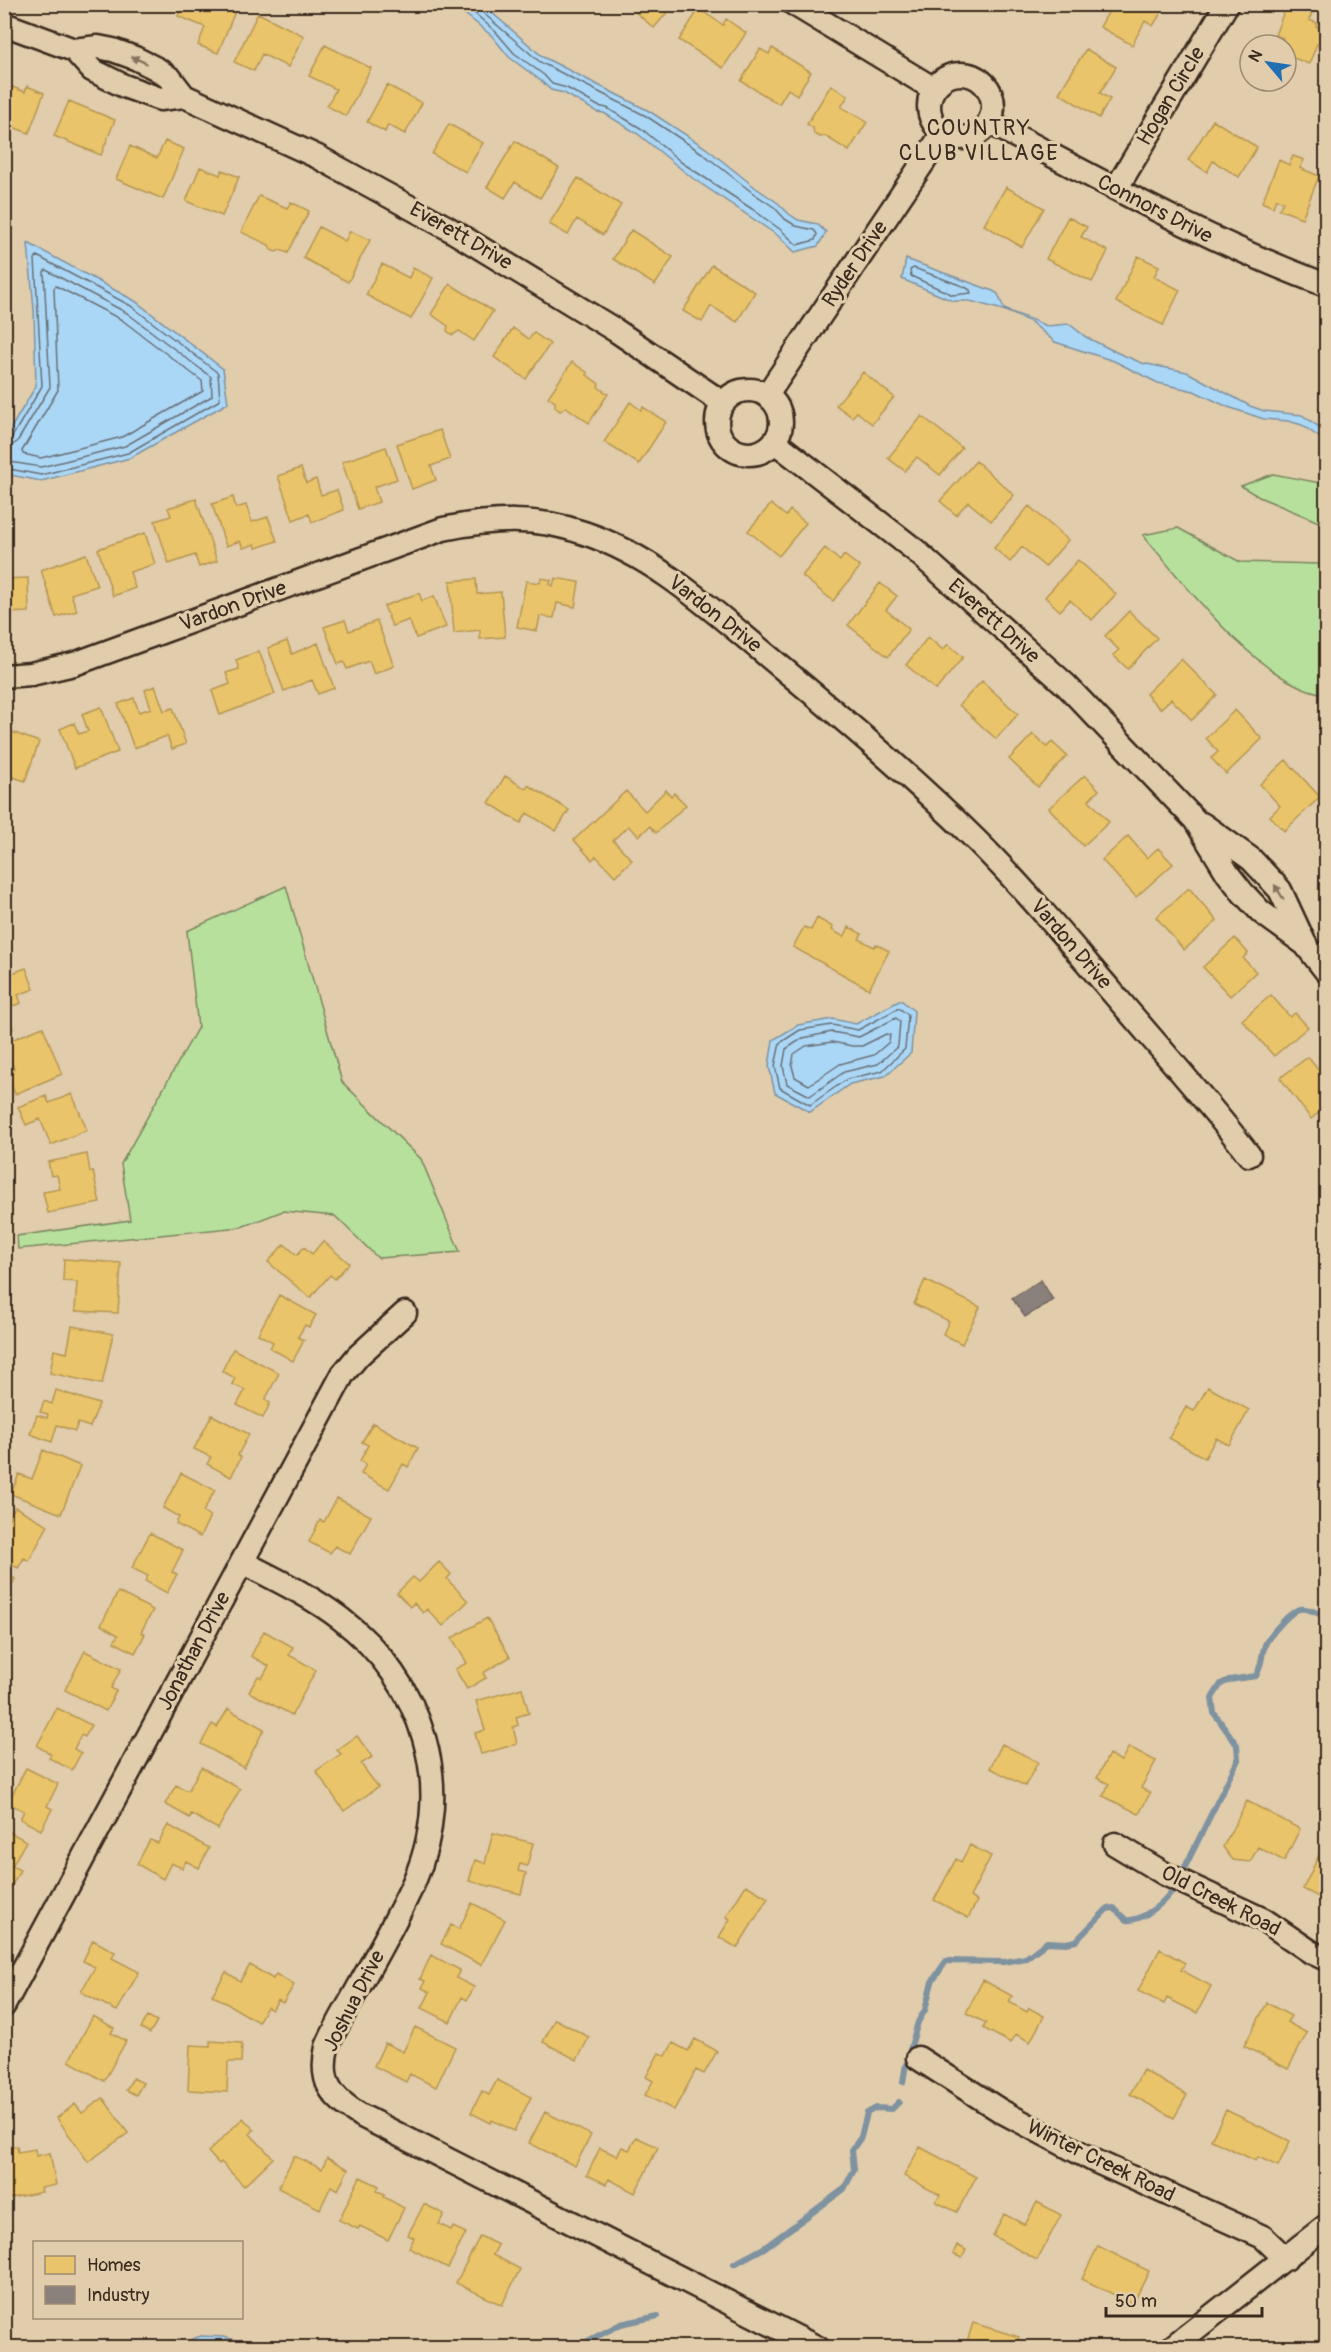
<svg xmlns="http://www.w3.org/2000/svg" width="1331" height="2352" font-family="Pangolin,sans-serif">
<style>
.green{fill:#b7e09c;stroke:#79855d;stroke-width:1.5}
.water{fill:#abd7f7;stroke:#7e92a0;stroke-width:1.5}
.homes{fill:#e9c46a;stroke:#b59653;stroke-width:1.5}
.industry{fill:#8a817c;stroke:#726760;stroke-width:1.5}
.lines{fill:none;stroke-linecap:round;stroke-linejoin:round}
.shore{stroke:#686f75;stroke-width:1.5}
.stream{stroke:#7e92a0;stroke-width:6}
.minor-casing{stroke:#3b2a1e;stroke-width:27}
.minor{stroke:#e1ccab;stroke-width:22}
.oneway{fill:#86735d}
.labels{text-anchor:middle;dominant-baseline:central;stroke-width:6;stroke-linejoin:round;paint-order:stroke}
.street-label{font-size:21px;fill:#3b2a1e;stroke:#e1ccab}
.neighbourhood-label{font-size:22px;letter-spacing:1.5px;fill:#3b2a1e;stroke:#e1ccab}
</style>
<rect width="100%" height="100%" fill="#e1ccab"/>
<filter id="ink" filterUnits="userSpaceOnUse"><feTurbulence type="fractalNoise" baseFrequency=".0167" numOctaves="2"/><feDisplacementMap in="SourceGraphic" scale="12" xChannelSelector="R" yChannelSelector="G"/><feConvolveMatrix kernelMatrix="1 2 1 2 8 2 1 2 1" color-interpolation-filters="sRGB"/></filter>
<g filter="url(#ink)">
<path class="green" d="M1273 474 1326 484V525L1259 497 1241 486Z
M1178 528 1240 562 1318 564 1326 569V694C1263 688 1183 583 1143 535Z
M286 886 342 1082 421 1159 460 1252 378 1258 335 1216 283 1211 241 1227 18 1249 17 1236 130 1220 121 1164 198 1027 187 931Z"/>
<path class="water" d="M454 5H483L543 57 649 111 706 148 756 188 778 203 789 214 798 220 817 224 826 232 818 246 795 252 777 235 691 177 638 134 604 113 597 112 564 93 551 90 540 80 509 57 492 36Z
M28 243 135 301 223 369 228 403 130 458 41 481 5 474V438L36 386 34 309Z
M906 259 993 291 998 294 1004 309 1047 326 1069 324 1086 337 1118 353 1142 363 1187 372 1250 406 1264 411 1302 415 1326 432V442L1302 425 1288 421 1264 419 1228 407 1194 391 1158 383 1114 361 1055 342 1031 322 1003 310 970 301H953L902 279Z
M901 1000 914 1011 911 1053 885 1076 850 1084 810 1112 775 1093 769 1066 773 1040 798 1025 833 1019 856 1024Z
M201 2336 223 2337 265 2347H181L192 2339Z"/>
<path class="homes" d="M183 4H238L218 53 198 45 205 27 178 16Z
M626 4H674L654 28Z
M1113 4H1162L1165 6 1153 26 1145 21 1132 45 1100 27Z
M1287 4 1312 13 1309 20 1317 23 1316 26 1326 31 1323 47 1317 44 1309 64 1286 55V45H1280L1283 38 1275 35Z
M699 9 723 25 726 19 746 33 723 68 679 40Z
M258 13 304 36 288 67 262 54 254 71 234 62Z
M325 45 371 68 346 116 327 106 336 89 309 76Z
M772 48 811 72 797 95 788 89 779 104 741 81 760 49 769 54Z
M1086 49 1116 67 1100 93 1110 99 1099 118 1059 93Z
M5 84 25 92 27 86 44 93 29 133 4 124Z
M387 85 422 103 405 134 388 125 385 132 367 122Z
M831 85 848 96 841 107 867 122 849 151 825 136 820 137 814 134 813 128 807 124Z
M69 101 115 120 101 155 54 136Z
M1213 120 1257 147 1239 177 1213 161 1207 172 1188 160Z
M449 124 483 143 466 172 432 154Z
M165 141 184 149 163 199 116 179 130 146 157 158Z
M515 141 559 168 540 198 515 182 505 198 487 187Z
M1293 156 1304 160 1300 168 1319 176 1302 218 1279 209 1283 202 1276 199 1273 207 1262 202 1279 160 1289 165Z
M200 167 220 175 222 170 239 177 222 216 186 201Z
M578 178 621 205 603 235 577 219 568 235 549 224Z
M1006 187 1044 208 1022 247 984 225Z
M259 196 287 208 291 202 309 211 288 253 280 250 276 252 271 250 269 245 241 232Z
M1068 217 1087 227 1081 237 1108 251 1092 282 1046 259Z
M319 227 345 241 350 231 370 240 348 282 303 258Z
M631 230 673 257 655 285 613 259Z
M1138 256 1159 266 1154 277 1180 290 1163 325 1116 302Z
M382 264 409 278 413 268 433 278 411 319 366 295Z
M712 265 755 292 737 322 711 306 702 322 683 311Z
M450 284 493 311 474 341 459 331 453 335 447 331 448 326 431 314Z
M513 328 529 339 534 333 550 344 526 379 494 357Z
M572 362 588 373 587 375 599 384 598 387 608 394 589 423 566 407 560 411 555 407V402L548 397Z
M863 372 894 397 872 424 857 412 852 417 836 405Z
M630 402 641 410 643 407 666 422 639 464 604 442Z
M922 416 962 448 940 475 917 457 905 471 888 458Z
M440 430 450 459 431 466 436 480 412 489 397 444Z
M386 447 397 479 374 487 379 502 358 509 342 462Z
M976 461 1014 495 991 521 968 502 956 515 940 501Z
M301 468 306 483 316 479 321 495 337 490 344 510 312 522 309 514 293 520 278 476Z
M233 497 236 508 246 505 252 522 268 517 277 541 256 548 255 544 243 548 240 541 226 546 212 504Z
M196 499 217 561 199 567 195 555 169 564 155 521 171 516 168 508Z
M771 504 786 516 790 510 806 523 779 556 748 531Z
M1029 506 1068 540 1045 567 1022 547 1010 562 994 548Z
M145 533 155 564 130 572 135 588 113 596 98 549Z
M825 548 840 561 844 555 860 567 833 601 802 576Z
M86 554 97 586 71 594 77 611 56 617 41 570Z
M1078 560 1116 594 1092 620 1070 600 1060 611 1045 597Z
M28 578 29 612 5 613 4 626V579Z
M541 578 551 580 550 585 553 586 555 578 579 582 575 607 557 603 554 618 540 616 537 631 517 627 526 581 540 583Z
M476 579 477 594 501 592 505 637 480 639V630L454 633 450 581Z
M880 583 897 596 886 610 909 629 888 657 848 625Z
M419 593 422 601 434 596 446 627 416 638 409 620 392 626 384 606Z
M1129 611 1157 638 1128 669 1113 655 1119 650 1105 636Z
M345 620 349 631 377 621 394 666 374 674 369 661 347 669 344 662 338 664 324 627Z
M928 637 943 650 948 644 963 657 936 690 906 665Z
M287 641 292 654 318 643 334 688 318 694 312 680 284 691 268 648Z
M259 651 275 694 220 715 212 691 230 684 226 673 239 669 236 660Z
M1181 659 1217 695 1192 720 1171 699 1160 709 1146 694Z
M982 681 1018 714 996 739 959 705Z
M155 686 164 711 173 708 186 744 172 749 167 736 134 748 118 704 134 698 139 712 151 708 145 690Z
M101 707 118 752 75 768 60 729 74 723 79 734 88 731 82 714Z
M1235 710 1262 739 1226 774 1211 758 1218 752 1206 738Z
M4 729 39 742 25 781 4 774Z
M1033 734 1047 747 1052 742 1067 756 1038 787 1009 759Z
M1286 760 1320 797 1284 831 1270 816 1280 806 1260 784Z
M1085 775 1099 790 1089 800 1109 822 1083 846 1049 808Z
M505 776 526 789 528 785 569 810 556 831 527 813 521 823 489 803Z
M666 790 671 796 674 793 686 805 656 833 650 826 639 836 628 826 613 840 632 860 615 876 596 856 592 860 574 840 626 791 645 811Z
M1128 836 1147 858 1158 848 1173 864 1136 897 1102 860Z
M1189 888 1217 921 1184 950 1156 917Z
M817 918 833 927 832 930 844 937 849 927 862 934 859 939 874 947 876 944 889 951 869 989 793 947 804 927 811 930Z
M1235 938 1248 953 1243 958 1256 972 1230 996 1203 967Z
M26 968 34 989 18 995 21 1003 5 1009 13 1029 4 1032V976Z
M1271 995 1290 1017 1295 1013 1308 1027 1274 1056 1242 1020Z
M43 1027 62 1074 15 1094 6 1072 14 1069 4 1043Z
M1308 1057 1326 1080V1107L1311 1119 1280 1078Z
M72 1094 87 1130 51 1145 40 1119 26 1125 18 1107 46 1096 49 1103Z
M87 1154 90 1172 93 1171 100 1203 48 1213 43 1192 60 1189 57 1175 51 1176 48 1162Z
M323 1241 349 1263 335 1279 330 1275 310 1298 268 1262 284 1244 297 1255 304 1247 312 1254Z
M64 1259 121 1263 118 1313 75 1311 77 1282 63 1281Z
M925 1280 980 1307 962 1344 943 1334 949 1321 914 1304Z
M279 1295 316 1315 309 1327 305 1325 298 1337 304 1340 293 1361 270 1348 273 1342 258 1334Z
M72 1326 113 1334 102 1384 50 1373 54 1350 67 1353Z
M233 1349 279 1373 265 1400 270 1403 263 1418 237 1405 245 1390 232 1384 235 1378 222 1371Z
M1208 1387 1249 1410 1229 1445 1216 1438 1205 1458 1169 1438 1186 1407 1194 1411Z
M56 1390 99 1404 90 1427 78 1423 75 1431 57 1425 52 1442 30 1434 37 1415 47 1418 48 1414 40 1412 44 1401 52 1404Z
M212 1415 249 1434 238 1455 241 1457 231 1477 207 1464 211 1457 194 1449Z
M373 1423 418 1448 408 1467 403 1464 389 1489 361 1474 366 1464 360 1461 368 1445 362 1442Z
M43 1450 80 1466 61 1514 11 1494 19 1474 32 1479Z
M181 1473 215 1490 203 1512 210 1516 200 1537 176 1524 179 1517 163 1508Z
M337 1498 371 1516 350 1554 335 1546 330 1553 309 1542 320 1520 324 1522Z
M15 1507 48 1525 29 1561 24 1558 18 1568 4 1561V1527Z
M150 1533 183 1550 172 1572 177 1574 167 1593 145 1581 148 1576 132 1568Z
M439 1562 451 1574 447 1579 468 1601 443 1626 427 1609 423 1613 414 1603 410 1607 397 1593 413 1577 419 1582Z
M4 1573 15 1579 7 1594 11 1596 4 1609Z
M118 1592 153 1610 141 1632 145 1634 135 1653 114 1642 118 1635 101 1625Z
M487 1618 510 1657 483 1673 486 1678 467 1689 455 1669 467 1663 452 1638Z
M264 1631 293 1647 289 1655 316 1670 292 1715 249 1692 258 1676 262 1678 269 1666 251 1656Z
M85 1651 121 1669 111 1688 116 1691 106 1711 65 1690Z
M522 1688 529 1713 516 1717 518 1725 513 1727 517 1744 481 1754 475 1733 485 1730 476 1701Z
M57 1708 91 1725 85 1737 81 1735 74 1749 81 1753 72 1770 49 1758 51 1754 37 1746Z
M228 1709 264 1729 244 1768 201 1744 212 1724 217 1727Z
M357 1736 372 1757 361 1764 378 1787 344 1811 316 1771 341 1754 337 1750Z
M1002 1744 1038 1762 1025 1786 990 1768Z
M1129 1747 1156 1761 1141 1788 1150 1793 1139 1814 1103 1796 1109 1784 1097 1778 1109 1754 1121 1761Z
M201 1767 240 1789 218 1829 191 1814 190 1818 165 1804 176 1785 188 1791Z
M26 1768 58 1784 47 1806 52 1809 41 1830 20 1819 24 1811 8 1803Z
M1247 1801 1300 1829 1284 1861 1258 1847 1250 1862 1233 1860 1223 1847Z
M168 1825 209 1848 199 1868 186 1861 182 1868 171 1863 163 1879 137 1864 150 1840 158 1843Z
M4 1829 26 1841 12 1866 20 1870 10 1889 4 1886Z
M493 1833 533 1843 527 1866 520 1864 518 1871 526 1873 521 1894 469 1881 475 1860 485 1863Z
M970 1845 991 1856 970 1897 977 1901 968 1918 934 1900 956 1859 961 1862Z
M1321 1851 1326 1853V1901L1303 1889Z
M746 1885 768 1898 737 1948 719 1937 730 1919 726 1917Z
M472 1903 505 1920 481 1965 441 1944 451 1925 459 1929Z
M93 1940 115 1952 112 1958 139 1972 117 2011 81 1992 95 1967 83 1961Z
M1160 1949 1185 1963 1181 1970 1211 1986 1197 2013 1167 1998 1164 2004 1138 1991Z
M431 1955 460 1970 456 1978 474 1987 467 2000 462 1997 450 2022 422 2008 430 1992 422 1988 425 1981 420 1979Z
M250 1965 273 1979 276 1974 294 1985 283 2003 278 2000 272 2010 267 2007 258 2022 212 1995 226 1972 240 1981Z
M983 1980 1012 1996 1009 2002 1027 2012 1029 2008 1044 2016 1030 2042 1016 2034 1011 2043 983 2028 986 2023 966 2013Z
M1267 2003 1291 2016 1287 2022 1307 2033 1288 2069 1244 2046Z
M93 2016 114 2028 111 2033 126 2041 104 2081 69 2061Z
M148 2016 157 2021 150 2033 141 2028Z
M555 2019 589 2037 577 2060 543 2042Z
M415 2027 455 2047 436 2087 410 2074 406 2082 374 2066 385 2043 403 2052Z
M695 2039 717 2051 704 2074 696 2070 674 2110 645 2095 653 2081 646 2077 659 2053 666 2056 673 2043 688 2051Z
M210 2041 242 2043 241 2062H228L227 2092 188 2090 190 2045 210 2046Z
M1143 2070 1187 2095 1174 2118 1130 2094Z
M133 2078 143 2083 136 2095 126 2090Z
M497 2080 531 2097 514 2131 492 2120 491 2123 471 2113 482 2091 489 2095Z
M103 2098 128 2133 88 2162 57 2118 75 2104 82 2113Z
M1226 2110 1290 2141 1278 2166 1258 2157 1256 2161 1211 2140Z
M545 2112 591 2135 575 2166 529 2143Z
M243 2118 254 2130 250 2134 273 2158 244 2186 221 2162 219 2164 208 2152Z
M636 2137 658 2147 635 2193 609 2179 606 2184 587 2175 600 2148 617 2156 622 2147 629 2150Z
M17 2146 18 2152 35 2149 36 2156 50 2153 56 2185 41 2188 42 2192 6 2199 4 2149Z
M920 2147 976 2177 957 2212 936 2202 940 2195 904 2176Z
M294 2156 322 2169 327 2158 348 2169 338 2190 331 2186 320 2209 278 2188Z
M360 2177 379 2186 377 2191 385 2194 384 2197 404 2208 388 2240 360 2226 358 2229 339 2220Z
M1037 2202 1061 2215 1037 2260 993 2236 1004 2214 1025 2225Z
M424 2204 444 2214 439 2224 451 2230 453 2227 466 2233 448 2268 409 2248 414 2238 408 2235Z
M480 2236 498 2245 493 2255 520 2269 502 2305 456 2283Z
M957 2245 966 2250 962 2258 953 2254Z
M1098 2246 1149 2271 1133 2304 1082 2279Z
M973 2323 1019 2337 1015 2348H965Z"/>
<path class="industry" d="M1041 1280 1053 1300 1025 1317 1012 1298Z"/>
<g class="lines">
<path class="shore" d="M464 4 496 32 514 53 544 75 552 84 567 88 598 106 607 108 642 129 681 162 752 209 781 230 797 245 815 240 817 234 814 230 796 226 785 219 774 207 753 193 702 153 646 116 540 62 482 12 480 4
M914 268 965 287 970 290 971 293 953 295 911 276 910 270Z
M56 286 122 320 202 381 203 391 122 437 41 458 23 454 22 451 58 390 54 288Z
M4 440 12 437 42 386 35 259 37 256 131 306 218 373 220 400 128 453 41 475 4 468
M4 447 11 446 17 442 50 387 44 272 46 270 127 313 211 377 212 396 125 446 41 467 4 461
M899 1008 908 1015 905 1049 882 1071 847 1079 810 1105 780 1088 775 1066 780 1043 800 1030 832 1025 858 1030Z
M896 1018 900 1021 898 1046 878 1064 844 1072 810 1096 787 1084 783 1066 786 1049 803 1038 832 1032 859 1037Z
M886 1034 890 1035 889 1042 874 1055 840 1064 809 1085 795 1077 792 1066 794 1054 806 1046 832 1042 852 1046H862Z"/>
<path class="stream" d="M1182 1873 1238 1760 1237 1745 1214 1713 1212 1698 1221 1684 1229 1680 1256 1676C1262 1666 1261 1656 1265 1645 1268 1637 1291 1610 1300 1609 1309 1607 1318 1615 1326 1616
M910 2050 918 2022 925 2010 932 1982 946 1961 1004 1962 1026 1958 1047 1942 1066 1943 1076 1941 1107 1909 1114 1908 1126 1920C1142 1922 1163 1903 1172 1891
M903 2082 906 2064
M734 2264 764 2248 844 2189 854 2170 852 2150 861 2137 867 2113 876 2108 892 2109 899 2102
M423 2348 426 2343 435 2348
M574 2348 621 2324 658 2316"/>
<g class="minor-casing">
<path id="minor" d="M794 4 934 89
M4 24 74 50 98 47 113 50 135 58 157 69 171 79 184 96 318 157 446 227 615 330 723 403
M74 50 92 70 124 86 160 99 184 96
M929 106a32 32 0 1 1 64 0a32 32 0 1 1-64 0Z
M989 122C1100 180 1209 242 1326 285
M1116 189 1227 4
M717 422a32 32 0 1 1 64 0a32 32 0 1 1-64 0Z
M767 395 943 133
M775 442 915 550 1067 686 1195 820 1228 874 1243 893 1261 912 1305 944
M4 676 31 674 74 664 443 529C492 519 536 516 584 533 656 557 712 610 769 657 840 716 911 776 977 841 1025 889 1068 941 1112 992 1158 1046 1206 1099 1249 1155
M1202 824 1251 859 1280 890 1305 944 1326 971
M242 1562C275 1579 311 1596 341 1619 423 1682 456 1785 414 1882 396 1922 373 1961 352 1999 343 2015 334 2030 327 2047 319 2082 331 2097 360 2115L818 2348
M1115 1844 1165 1874 1264 1920 1311 1952 1326 1959
M4 2005 343 1374 358 1356 405 1313
M918 2058 1001 2111 1095 2161 1263 2237 1286 2259
M1171 2348 1326 2226"/>
</g>
<use href="#minor" class="minor"/>
</g>
<defs><path id="oneway-solid" d="M-6-.8H1V-3.2L6.5 0L1 3.2V.8H-6Z" transform="scale(1.5)"/></defs>
<g class="oneway">
<use href="#oneway-solid" transform="translate(139 60) rotate(-156)"/>
<use href="#oneway-solid" transform="translate(1279 892) rotate(-122)"/>
</g>
</g>
<g class="labels">
<g class="street-label">
<text transform="translate(1171 96) rotate(-59)">Hogan Circle</text>
<text transform="translate(1155 209) rotate(27)">Connors Drive</text>
<text transform="translate(461 236) rotate(30)">Everett Drive</text>
<text transform="translate(855 264) rotate(-56)">Ryder Drive</text>
<text transform="translate(233 606) rotate(-20)">Vardon Drive</text>
<text transform="translate(715 614) rotate(38)">Vardon Drive</text>
<text transform="translate(994 621) rotate(42)">Everett Drive</text>
<text transform="translate(1071 944) rotate(49)">Vardon Drive</text>
<text transform="translate(194 1651) rotate(-62)">Jonathan Drive</text>
<text transform="translate(1221 1901) rotate(27)">Old Creek Road</text>
<text transform="translate(354 2001) rotate(-63)">Joshua Drive</text>
<text transform="translate(1101 2161) rotate(26)">Winter Creek Road</text>
</g>
<g class="neighbourhood-label">
<text x="979" y="128">COUNTRY<tspan x="979" dy="25">CLUB VILLAGE</tspan></text>
</g>
</g>
<rect width="1331" height="2352" fill="none" stroke="#e1ccab" stroke-width="24"/>
<rect x="12" y="12" width="1307" height="2328" fill="none" stroke="#3b2a1e" stroke-width="2" filter="url(#ink)"/>
<rect x="33" y="2241" width="210" height="78" fill="#e1ccab" stroke="#9f8b73" stroke-width="1.5"/>
<rect x="45" y="2256" width="30" height="18" fill="#e9c46a" stroke="#9f8b73" stroke-width="1.5"/>
<text x="87" y="2271" font-size="18" fill="#3b2a1e">Homes</text>
<rect x="45" y="2286" width="30" height="18" fill="#8a817c" stroke="#9f8b73" stroke-width="1.5"/>
<text x="87" y="2301" font-size="18" fill="#3b2a1e">Industry</text>
<g transform="translate(1268 63) rotate(299)"><circle r="28" fill="#e1ccab" stroke="#9f8b73" stroke-width="1.5"/>
<path d="M0-4.5L10 22L0 15L-10 22Z" fill="#1f6fb2"/>
<text y="-9" font-size="16" font-weight="bold" text-anchor="middle" fill="#3b2a1e">N</text>
</g>
<path d="M1106 2307v9h156v-9" fill="none" stroke="#3b2a1e" stroke-width="3"/>
<text x="1115" y="2307" font-size="18" fill="#3b2a1e" stroke="#e1ccab" stroke-width="4.5" paint-order="stroke">50 m</text>
</svg>
